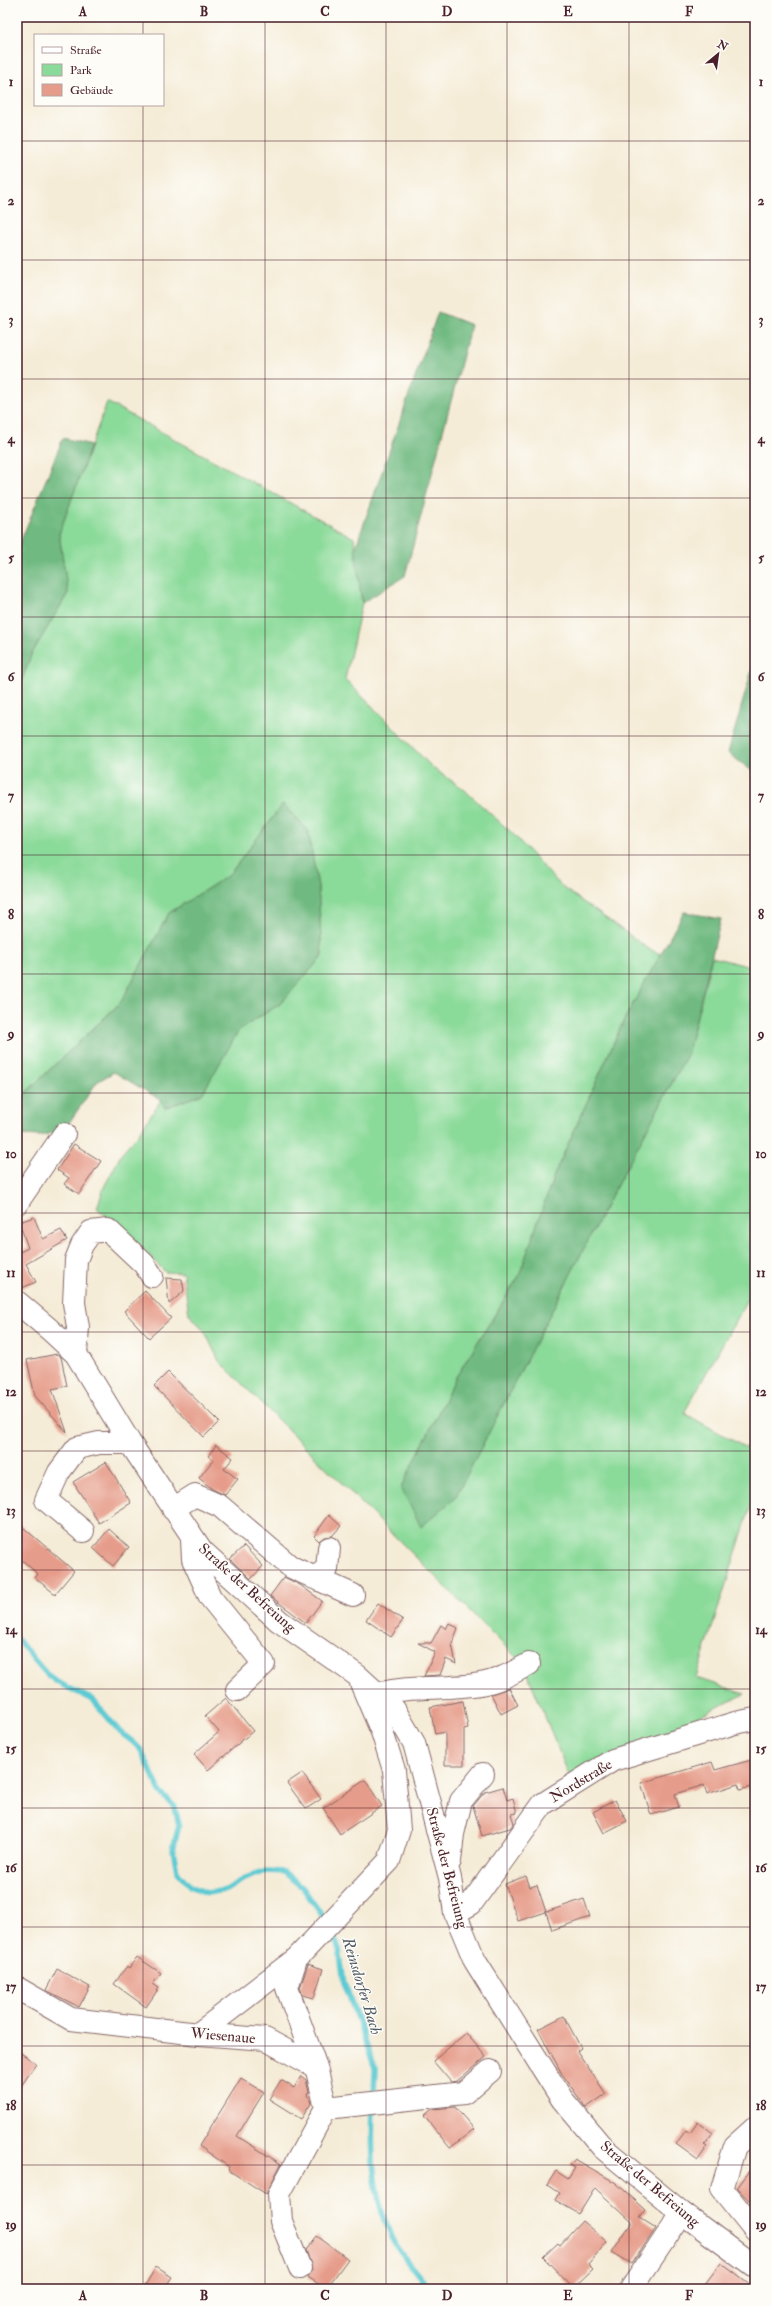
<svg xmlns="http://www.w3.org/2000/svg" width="772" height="2306" font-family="'IM FELL Double Pica',serif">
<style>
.green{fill:#8ada99;stroke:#6a7c62}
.forest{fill:#6fba81;stroke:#5c6c56}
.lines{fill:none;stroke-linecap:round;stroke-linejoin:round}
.stream{stroke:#5dcad3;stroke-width:5.5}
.building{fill:#e69c8a}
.minor-casing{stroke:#866767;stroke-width:24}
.minor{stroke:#fff;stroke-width:22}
.grid{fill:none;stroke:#4a1f2b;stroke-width:1;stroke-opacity:0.55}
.labels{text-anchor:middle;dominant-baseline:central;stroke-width:3;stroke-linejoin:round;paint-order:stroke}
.street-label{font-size:15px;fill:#4a1f2b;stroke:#fdfcf7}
.water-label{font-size:16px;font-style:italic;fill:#515b66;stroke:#fdfcf7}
.neatline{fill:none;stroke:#4a1f2b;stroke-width:1.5}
.grid-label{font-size:13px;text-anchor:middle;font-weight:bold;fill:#4a1f2b}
</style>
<rect width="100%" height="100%" fill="#fdfcf7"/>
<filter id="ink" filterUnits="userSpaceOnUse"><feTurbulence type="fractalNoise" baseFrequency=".025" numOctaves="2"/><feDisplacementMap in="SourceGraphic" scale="8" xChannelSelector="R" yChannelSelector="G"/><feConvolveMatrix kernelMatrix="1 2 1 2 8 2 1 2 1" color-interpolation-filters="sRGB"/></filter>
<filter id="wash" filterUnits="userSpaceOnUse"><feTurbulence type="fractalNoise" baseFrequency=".012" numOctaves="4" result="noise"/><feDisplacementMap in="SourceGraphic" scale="16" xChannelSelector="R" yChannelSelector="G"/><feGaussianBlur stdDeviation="0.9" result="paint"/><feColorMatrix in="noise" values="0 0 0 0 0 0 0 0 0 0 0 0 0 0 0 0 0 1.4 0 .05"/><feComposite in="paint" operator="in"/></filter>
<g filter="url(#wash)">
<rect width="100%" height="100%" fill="#f5ecd7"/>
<path class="green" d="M107 402 354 538 362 603 345 679 434 769 461 787 512 833 562 887 649 949 661 954 624 1020 555 1173 519 1276 456 1377 401 1488 455 1498 609 1200 687 1055 712 957 755 968V1286L684 1413 755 1453V1493L696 1678 745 1694 570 1778 524 1665 219 1361 204 1330 189 1314 183 1273 165 1272 135 1241 97 1208 104 1187 123 1151 137 1136 161 1100 165 1108 202 1094 239 1030 280 1004 322 957 318 886 308 831 283 804 229 875 169 913 121 1002 17 1101V695L31 655 68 593 59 534Z"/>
<path class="forest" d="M438 312 471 325 405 576 362 603 355 549Z
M63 438 91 445 59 534 68 593 31 655 17 695V550Z
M755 659V773L728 753Z
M283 804 308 831 318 886 322 957 280 1004 239 1030 202 1094 165 1108 161 1100 114 1072 97 1082 64 1130 40 1136 20 1135 17 1132V1101L121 1002 169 913 229 875Z
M684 912 721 919 687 1055 609 1200 455 1498 421 1527 401 1488 456 1377 519 1276 555 1173 624 1020Z"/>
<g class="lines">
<path class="stream" d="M17 1639 43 1670 55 1681 93 1700 120 1732 133 1742 141 1750 161 1793 175 1807 179 1825 173 1850 177 1871 190 1886 207 1893 226 1890 245 1878 266 1871 284 1872 303 1888 326 1921
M330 1929 339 1949 344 1982 375 2068 374 2098
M373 2107C371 2155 372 2202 396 2245 405 2261 419 2275 430 2289
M418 2289 424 2281"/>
</g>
<g id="blocks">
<path class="building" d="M74 1144 101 1161 79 1194 64 1184 69 1178 57 1170Z
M34 1217 43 1239 61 1230 67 1240 26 1264 36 1282 17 1290V1247L20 1252 28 1248 19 1222Z
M166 1278 182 1279 184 1291 169 1304Z
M145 1291 171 1318 149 1338 124 1311Z
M57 1354 61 1357 67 1386 52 1389 67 1432 35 1396 27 1360Z
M168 1372 219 1422 204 1437 154 1386Z
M216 1445 233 1458 224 1469 238 1479 225 1495 212 1489 199 1478 213 1460 208 1456Z
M106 1462 131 1503 99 1523 73 1482Z
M329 1515 341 1526 332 1536 324 1537 319 1541 314 1536Z
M17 1522 74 1571 55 1594 35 1578 38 1574 17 1556Z
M109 1529 129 1547 113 1566 93 1548Z
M244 1546 263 1566 251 1579 230 1559Z
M284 1577 300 1585 322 1601 306 1623 270 1596Z
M378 1603 403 1620 391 1637 366 1620Z
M449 1623 458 1628 452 1644 456 1664 446 1659 440 1675 424 1676 435 1652 418 1643H431L441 1625 446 1629Z
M509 1688 518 1705 501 1714 491 1694Z
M226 1698 253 1731 208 1770 194 1754 219 1732 205 1716Z
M463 1701 468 1728 464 1729V1765H445V1732L435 1734 430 1707Z
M755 1759V1786L740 1790 738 1784 707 1794 704 1785 675 1794 679 1807 651 1815 641 1783 712 1762 715 1770Z
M302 1773 321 1799 306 1809 287 1783Z
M365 1780 382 1806 340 1834 323 1808Z
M503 1787 507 1800 513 1798 517 1813 511 1814 514 1823 510 1828 482 1836 473 1806 485 1792Z
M615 1800 627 1821 604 1833 593 1812Z
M526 1876 530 1887 537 1885 546 1912 518 1921 505 1884Z
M584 1899 590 1917 552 1930 546 1912Z
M137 1957 161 1973 153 1984 159 1988 146 2007 114 1984 127 1966 129 1968Z
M308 1964 323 1969 314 1998 303 1995 300 1988Z
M57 1969 90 1987 79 2007 46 1990Z
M564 2016 581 2048 577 2051 606 2094 586 2108 562 2074 538 2029Z
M466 2033 486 2057 457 2081 451 2082 433 2061Z
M17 2050 36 2064 17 2092Z
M301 2076 306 2080 309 2092 307 2095 312 2102 301 2119 269 2099 281 2080 294 2088Z
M241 2078 264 2092 237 2136 281 2164 266 2194 228 2170 229 2167 199 2146Z
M455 2107 474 2129 450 2148 424 2116 432 2109Z
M698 2122 713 2133 705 2144 708 2146 698 2160 676 2144 686 2130 690 2133Z
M575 2159 616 2183 646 2210 640 2218 656 2228 632 2264 612 2252 632 2222 595 2188 579 2214 555 2200 559 2193 547 2185 556 2171 568 2179 575 2168 570 2165Z
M755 2164V2207L737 2188Z
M582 2221 607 2242 588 2264 593 2269 573 2288 543 2257 558 2243 560 2245Z
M317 2236 348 2259 326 2289 308 2277 312 2269 306 2250Z
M721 2263 755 2289H701Z
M156 2267 172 2277 164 2289H143Z"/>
</g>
</g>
<g filter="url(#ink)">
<use href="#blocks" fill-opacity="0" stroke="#866767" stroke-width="1"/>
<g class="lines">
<g class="minor-casing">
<path id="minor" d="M17 1203 64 1134
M17 1302 49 1329 76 1354 130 1443 202 1551 279 1621 358 1676 394 1709 414 1743 450 1878 455 1913 475 1961 562 2099 603 2148 682 2213 755 2267
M76 1354 78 1327 74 1303 76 1260 82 1245 91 1232 108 1230 144 1264 152 1276
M173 1509 195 1495 220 1506 291 1567 353 1595
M83 1531 46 1500 59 1472 77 1448 99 1443H130
M192 1540 193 1559 210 1597 264 1664 237 1690
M314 1578 327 1569 329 1548
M378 1694C411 1685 446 1690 480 1684 497 1682 514 1672 529 1664
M450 1861 453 1834 461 1801 483 1774
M455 1913 471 1904 543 1804 613 1760 735 1723 755 1719
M17 1988 71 2019 198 2034 265 2039 316 2067 326 2108 279 2194 281 2221 300 2268
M198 2034 296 1959
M316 2067 287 1988 296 1959 389 1861 399 1830 394 1770 382 1732 361 1683
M326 2108 464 2093 490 2071
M755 2128 735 2146 722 2189 755 2230
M631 2289 682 2213"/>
</g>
<use href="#minor" class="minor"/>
</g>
</g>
<path class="grid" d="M143 17V35M265 17V2289M386 17V2289M507 17V2289M629 17V2289M143 105V2289M17 141H755M17 260H755M17 379H755M17 498H755M17 617H755M17 736H755M17 855H755M17 974H755M17 1093H755M17 1213H755M17 1332H755M17 1451H755M17 1570H755M17 1689H755M17 1808H755M17 1927H755M17 2046H755M17 2165H755"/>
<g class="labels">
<g class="street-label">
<text transform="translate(247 1588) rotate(42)">Straße der Befreiung</text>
<text transform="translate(581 1781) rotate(-31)">Nordstraße</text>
<text transform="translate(447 1868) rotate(75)">Straße der Befreiung</text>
<text transform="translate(223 2036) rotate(5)">Wiesenaue</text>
<text transform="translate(650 2184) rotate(40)">Straße der Befreiung</text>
</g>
<g class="water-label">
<text transform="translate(362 1986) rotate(73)">Reinsdorfer Bach</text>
</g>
</g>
<rect width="772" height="2306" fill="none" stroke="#fdfcf7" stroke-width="44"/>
<rect x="34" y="34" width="130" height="72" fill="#fdfcf7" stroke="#b5a4a5"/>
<rect x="42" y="47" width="20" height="6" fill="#ffffff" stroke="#b5a4a5"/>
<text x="70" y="54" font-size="12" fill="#4a1f2b">Straße</text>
<rect x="42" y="64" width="20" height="12" fill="#8ada99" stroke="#b5a4a5"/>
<text x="70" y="74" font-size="12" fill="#4a1f2b">Park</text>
<rect x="42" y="84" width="20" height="12" fill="#e69c8a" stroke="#b5a4a5"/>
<text x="70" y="94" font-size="12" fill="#4a1f2b">Gebäude</text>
<g transform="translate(718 54) rotate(29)" stroke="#fdfcf7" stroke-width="3" paint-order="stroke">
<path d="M0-3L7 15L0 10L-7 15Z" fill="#4a1f2b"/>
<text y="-6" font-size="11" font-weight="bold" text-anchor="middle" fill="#4a1f2b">N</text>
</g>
<rect x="22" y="22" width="728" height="2262" class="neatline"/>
<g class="grid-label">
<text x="83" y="16">A</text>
<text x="204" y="16">B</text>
<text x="325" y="16">C</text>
<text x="447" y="16">D</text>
<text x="568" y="16">E</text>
<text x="689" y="16">F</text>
<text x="11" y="86">1</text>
<text x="761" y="86">1</text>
<text x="11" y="205">2</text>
<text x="761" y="205">2</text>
<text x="11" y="324">3</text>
<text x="761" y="324">3</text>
<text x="11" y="443">4</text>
<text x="761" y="443">4</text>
<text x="11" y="562">5</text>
<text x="761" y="562">5</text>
<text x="11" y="681">6</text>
<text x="761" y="681">6</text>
<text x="11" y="800">7</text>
<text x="761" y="800">7</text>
<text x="11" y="919">8</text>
<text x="761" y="919">8</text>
<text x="11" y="1038">9</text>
<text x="761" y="1038">9</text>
<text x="11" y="1158">10</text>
<text x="761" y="1158">10</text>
<text x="11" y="1277">11</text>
<text x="761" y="1277">11</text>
<text x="11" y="1396">12</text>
<text x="761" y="1396">12</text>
<text x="11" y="1515">13</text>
<text x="761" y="1515">13</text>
<text x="11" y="1634">14</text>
<text x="761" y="1634">14</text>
<text x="11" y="1753">15</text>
<text x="761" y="1753">15</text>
<text x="11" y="1872">16</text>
<text x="761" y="1872">16</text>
<text x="11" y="1991">17</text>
<text x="761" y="1991">17</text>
<text x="11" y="2110">18</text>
<text x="761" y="2110">18</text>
<text x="11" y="2229">19</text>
<text x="761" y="2229">19</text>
<text x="83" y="2300">A</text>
<text x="204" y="2300">B</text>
<text x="325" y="2300">C</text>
<text x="447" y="2300">D</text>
<text x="568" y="2300">E</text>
<text x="689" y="2300">F</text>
</g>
</svg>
